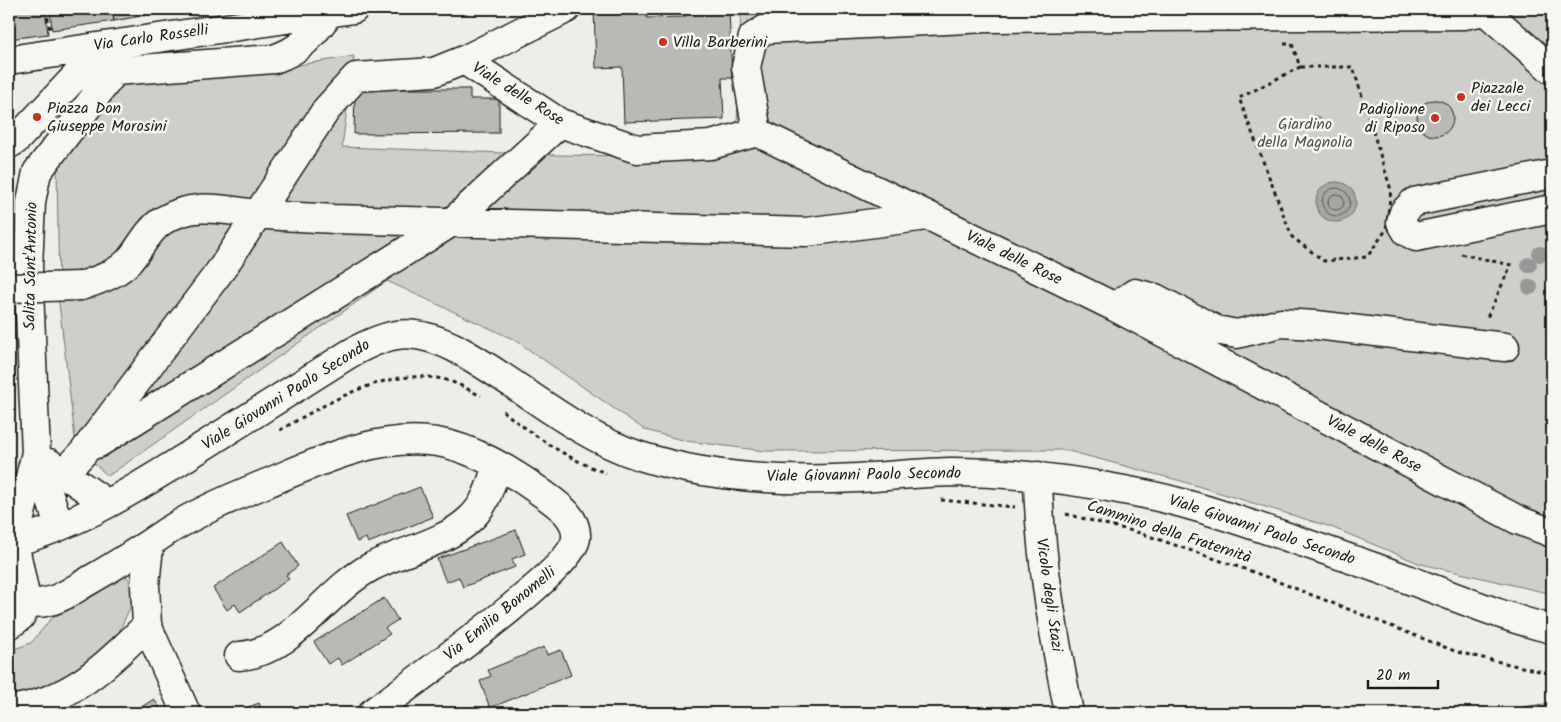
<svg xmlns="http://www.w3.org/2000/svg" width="1561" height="722" font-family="Kalam,sans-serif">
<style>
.green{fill:#cececb;stroke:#757574}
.water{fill:#a6a6a3;stroke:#6f6f6d}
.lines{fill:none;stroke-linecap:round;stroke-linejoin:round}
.shore{stroke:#535352;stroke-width:1}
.building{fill:#b9b9b6;stroke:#1c1c1c}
.minor-casing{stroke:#1c1c1c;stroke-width:31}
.major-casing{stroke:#1c1c1c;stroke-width:31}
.path{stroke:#1c1c1c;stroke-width:3;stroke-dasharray:4 4;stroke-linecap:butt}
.minor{stroke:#f6f6f2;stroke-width:28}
.major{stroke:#f6f6f2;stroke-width:28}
.minor-bridge-casing{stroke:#1c1c1c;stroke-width:31;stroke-linecap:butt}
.minor-bridge{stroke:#f6f6f2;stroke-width:28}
.tree{fill:#979795}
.poi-dot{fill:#c8321e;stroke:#f6f6f2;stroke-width:2}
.labels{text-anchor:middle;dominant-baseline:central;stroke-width:5;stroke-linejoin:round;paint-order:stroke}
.street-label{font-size:16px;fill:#1c1c1c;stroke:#f6f6f2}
.poi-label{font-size:16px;fill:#1c1c1c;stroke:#f6f6f2;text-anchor:start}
.park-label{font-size:16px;fill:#515151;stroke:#f6f6f2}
</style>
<rect width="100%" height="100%" fill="#edede9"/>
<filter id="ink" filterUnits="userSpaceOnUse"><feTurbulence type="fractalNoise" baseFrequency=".02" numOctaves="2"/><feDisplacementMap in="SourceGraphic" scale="10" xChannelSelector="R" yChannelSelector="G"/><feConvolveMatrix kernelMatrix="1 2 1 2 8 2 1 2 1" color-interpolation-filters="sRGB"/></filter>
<g filter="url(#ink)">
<path class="green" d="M741 9H1552V594L1421 564 1331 527 1181 481 1065 450 765 451 686 441 645 430 515 340 387 281 108 476 76 447 59 303 57 165 123 80 281 68 354 56 342 147 558 155 704 157 736 153Z
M117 576 127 577 135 588 131 605 119 632 95 654 60 681 22 693 9 694V651L31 643 50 620Z"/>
<path class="water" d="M1316 202a20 20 0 1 1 40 0a20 20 0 1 1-40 0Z"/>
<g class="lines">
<path class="shore" d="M1322 202a14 14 0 1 1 28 0a14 14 0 1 1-28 0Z
M1328 202a8 8 0 1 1 16 0a8 8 0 1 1-16 0Z"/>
</g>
<path class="building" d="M9 9H45L48 34 9 39Z
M50 9H112L114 21 52 30Z
M112 9H145L146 15 114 21Z
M145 9H168V11L146 15Z
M594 9H646L647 18 685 17V9H729L732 78H722L724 119 624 122 622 67 596 68Z
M355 89H470V99H499V133L354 134Z
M1417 118a18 18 0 1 1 36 0a18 18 0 1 1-36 0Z
M420 487 433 517 368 543 366 538 357 542 346 516Z
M516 530 525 554 512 559 515 567 463 587 459 577 446 582 437 559Z
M283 542 298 566 286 575 289 579 240 612 235 604 227 610 213 588Z
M384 598 398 620 385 628 390 634 342 665 338 658 328 664 314 642Z
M544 647 547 655 561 650 571 675 490 708 480 681 491 676 488 670Z
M154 699 163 713H132Z
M259 703 263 713H234Z
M1552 703V713H1523V707Z"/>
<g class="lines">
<g class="minor-casing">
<path id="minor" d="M1483 9 1552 70
M987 18 1464 15 1485 11
M9 60 354 9
M464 60 560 123 637 149 711 145 757 132 1115 307 1518 520 1552 533
M757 132 746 67 753 37 766 29 987 18 996 9
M9 144 16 140 76 76 115 71 274 59C303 49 312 35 330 12
M1552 174 1414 202 1404 212 1401 222 1407 232 1416 237 1552 209
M81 286C98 280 115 275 128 262 140 249 147 231 162 221 197 200 224 211 260 214 284 217 308 217 333 219L806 232 927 216
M1115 307 1135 293 1155 298 1216 330 1237 334 1281 323 1316 325 1505 347
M97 444 452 222 560 123
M36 453 14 542 25 595C31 602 36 604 45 602 60 600 73 590 85 583 113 567 140 550 166 532 197 512 233 497 267 483 320 461 378 433 437 442 473 448 509 470 539 491 554 502 578 516 576 538 573 571 406 687 372 713
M49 463 106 503
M64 473 83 453 223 267 326 110 356 77 434 72 464 60 566 9
M1038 476C1039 556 1054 635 1069 713
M59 526 36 453 28 267 31 202 37 172 115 71
M149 546 145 585 147 625 186 713
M9 625 20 617 30 601
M239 656C293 653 324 592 371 567 403 550 444 544 470 519 486 505 491 484 497 465
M9 710C69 702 106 667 147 625"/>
</g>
<g class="major-casing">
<path id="major" d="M9 543C79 526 144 484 205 445 253 415 301 384 349 354 390 331 412 327 455 348 517 381 572 434 640 456 709 478 786 482 858 478 889 476 919 473 950 472 1011 472 1070 479 1129 491 1180 500 1229 517 1279 534 1324 550 1370 565 1415 582 1461 599 1505 618 1552 629"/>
</g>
<path class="path" d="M46 9 50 30
M1284 44H1292L1300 67
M1300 67H1353L1391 190 1386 230 1367 257 1324 261 1292 237 1239 98Z
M1461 254 1511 265 1486 320
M503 411C534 436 569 460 606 473
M280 430C328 403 385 367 442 379 456 382 469 390 481 396
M941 500 1015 507
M1066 514 1140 533 1256 573 1457 652 1552 674"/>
<use href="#minor" class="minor"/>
<use href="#major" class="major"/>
<g class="minor-bridge-casing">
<path id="minor-bridge" d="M9 288 81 286"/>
</g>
<use href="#minor-bridge" class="minor-bridge"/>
</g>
<g class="tree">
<circle cx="1315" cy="123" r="8"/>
<circle cx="1540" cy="254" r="8"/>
<circle cx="1529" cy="265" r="8"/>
<circle cx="1530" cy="287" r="8"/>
</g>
</g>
<g class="poi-dot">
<circle cx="663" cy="42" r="5"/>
<circle cx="1461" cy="97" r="5"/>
<circle cx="37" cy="117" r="5"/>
<circle cx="1435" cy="118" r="5"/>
</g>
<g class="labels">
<g class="street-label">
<text transform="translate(151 38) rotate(-8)">Via Carlo Rosselli</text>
<text transform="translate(518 94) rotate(32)">Viale delle Rose</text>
<text transform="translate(1014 258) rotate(26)">Viale delle Rose</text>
<text transform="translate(31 266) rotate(-89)">Salita Sant'Antonio</text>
<text transform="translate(286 395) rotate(-32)">Viale Giovanni Paolo Secondo</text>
<text transform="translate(1374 444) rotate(28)">Viale delle Rose</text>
<text transform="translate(864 475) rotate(-1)">Viale Giovanni Paolo Secondo</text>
<text transform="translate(1262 530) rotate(18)">Viale Giovanni Paolo Secondo</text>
<text transform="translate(1169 532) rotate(18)">Cammino della Fraternità</text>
<text transform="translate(1049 595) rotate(82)">Vicolo degli Stazi</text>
<text transform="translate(500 614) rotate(-39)">Via Emilio Bonomelli</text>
</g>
<g class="poi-label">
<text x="673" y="42">Villa Barberini</text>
<text x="1471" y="88">Piazzale<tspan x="1471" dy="18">dei Lecci</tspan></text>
<text x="47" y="108">Piazza Don<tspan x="47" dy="18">Giuseppe Morosini</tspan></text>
<text x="1425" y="109" text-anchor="end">Padiglione<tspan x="1425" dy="18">di Riposo</tspan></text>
</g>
<g class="park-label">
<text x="1305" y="124">Giardino<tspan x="1305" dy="18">della Magnolia</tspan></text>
</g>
</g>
<rect width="1561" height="722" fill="none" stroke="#f6f6f2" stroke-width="30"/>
<rect x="15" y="15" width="1531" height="692" fill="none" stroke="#1c1c1c" stroke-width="2" filter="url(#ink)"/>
<path d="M1368 680v8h70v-8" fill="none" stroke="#1c1c1c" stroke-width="2.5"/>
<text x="1376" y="680" font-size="15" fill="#1c1c1c" stroke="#f6f6f2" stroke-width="4" paint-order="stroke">20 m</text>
</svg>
